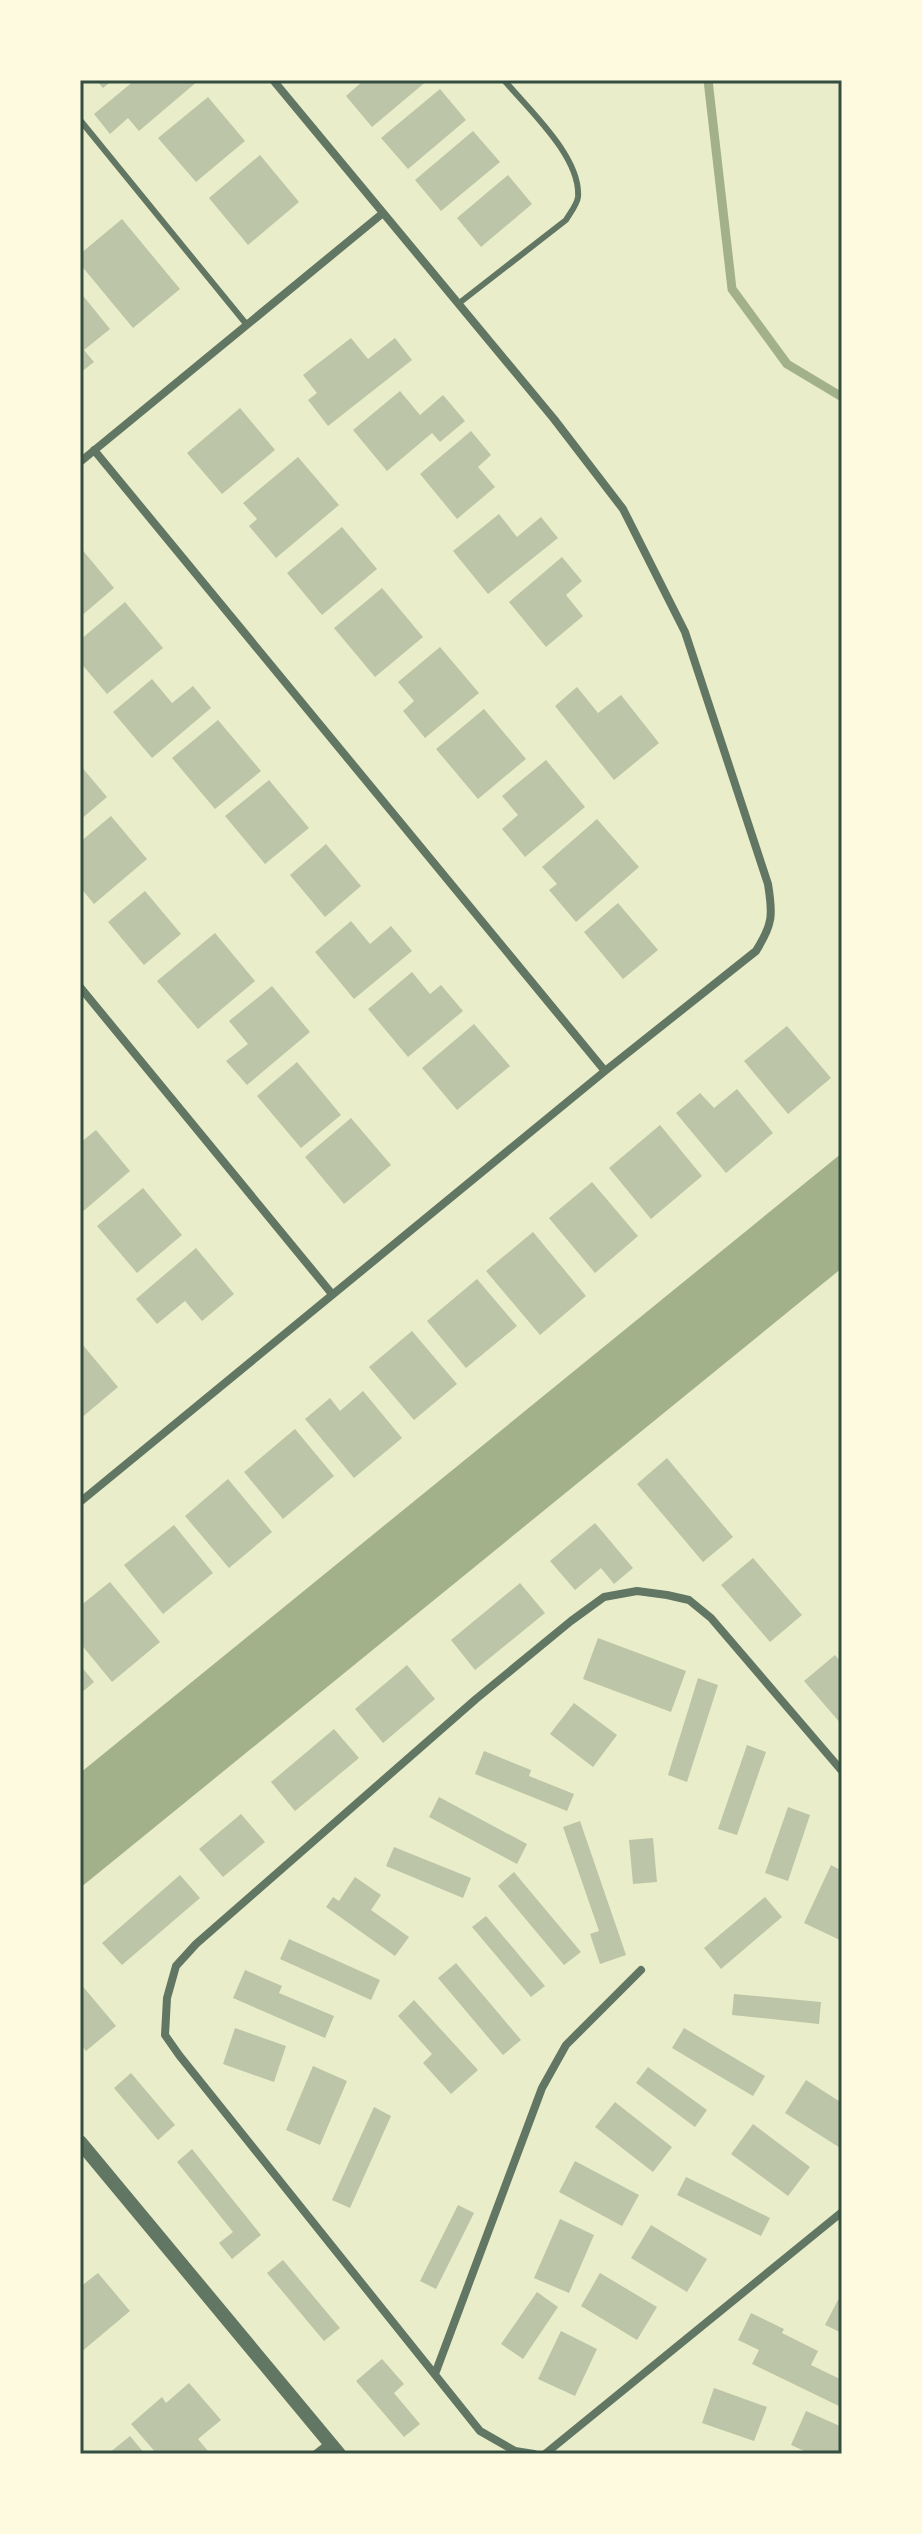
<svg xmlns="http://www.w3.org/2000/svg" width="922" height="2534" font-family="Ubuntu,sans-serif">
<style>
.water{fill:#a3b18a}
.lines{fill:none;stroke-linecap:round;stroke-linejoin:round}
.stream{stroke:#a3b18a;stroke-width:9}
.building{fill:#bcc5a7}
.service{stroke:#617663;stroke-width:6}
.minor{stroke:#617663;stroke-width:8}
.tertiary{stroke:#617663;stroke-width:14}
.neatline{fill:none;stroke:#344e41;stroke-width:3}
</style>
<rect width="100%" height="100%" fill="#e9edc9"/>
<path class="water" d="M842 1153V1268L80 1888V1773Z"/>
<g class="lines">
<path class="stream" d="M708 80 732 289 787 364 842 397"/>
</g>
<path class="building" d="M96 80H113L103 88Z
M135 80H199L139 131 128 118 110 134 94 114Z
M364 80H428L372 127 346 96Z
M440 89 466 120 408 169 381 138Z
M208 97 245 141 196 182 158 138Z
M473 131 500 162 441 211 415 180Z
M260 155 299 202 248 245 209 198Z
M508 175 532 204 481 247 457 218Z
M122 219 180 289 133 328 80 264V254Z
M80 292 110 329 84 350 94 362 80 373Z
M351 338 368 359 395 338 412 360 328 426 308 400 317 393 303 375Z
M400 391 420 415 443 395 465 421 440 442 432 433 387 471 353 430Z
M240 408 275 450 222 494 187 453Z
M471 431 491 455 478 467 495 487 457 519 420 474Z
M298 457 339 505 276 558 249 526 257 519 243 503Z
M499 514 517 537 541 517 558 538 488 594 453 551Z
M342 527 377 569 322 615 287 573Z
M80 547 114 588 80 617Z
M562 557 582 581 566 595 583 616 546 647 509 602Z
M382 588 423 637 375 677 334 628Z
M125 602 163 648 107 694 80 662V640Z
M440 647 479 693 425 738 403 711 414 701 398 682Z
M152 679 172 703 193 686 211 708 152 758 113 712Z
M577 687 598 713 621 695 659 743 614 780 555 706Z
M484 709 526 759 478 799 436 749Z
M218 720 261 771 215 809 172 758Z
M546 760 585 807 525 857 502 829 518 815 502 796Z
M80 765 107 797 80 820Z
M269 780 309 828 265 864 225 816Z
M111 816 147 859 94 904 80 887V842Z
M597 819 639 867 576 922 549 890 557 884 542 867Z
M326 844 361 886 325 917 290 875Z
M145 891 181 934 144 965 108 922Z
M618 903 658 950 623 979 584 932Z
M351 921 370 944 391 926 412 951 354 999 315 952Z
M215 933 255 981 198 1029 157 981Z
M412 972 430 994 441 985 463 1011 408 1057 368 1009Z
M272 986 310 1032 247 1085 226 1061 248 1044 229 1021Z
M474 1024 510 1066 457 1110 422 1068Z
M787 1026 831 1078 788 1114 744 1061Z
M297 1062 341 1115 301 1148 257 1096Z
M737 1089 773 1133 726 1173 676 1113 700 1093 714 1108Z
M351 1118 391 1165 344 1204 305 1157Z
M660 1125 702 1176 651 1219 609 1168Z
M96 1130 130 1171 80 1214V1143Z
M592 1182 638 1236 595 1273 549 1218Z
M143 1188 182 1235 137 1273 97 1226Z
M533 1232 586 1296 540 1335 486 1271Z
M196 1248 234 1294 202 1321 185 1301 157 1324 136 1299Z
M477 1279 517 1326 466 1368 427 1321Z
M412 1331 457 1384 414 1420 369 1367Z
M82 1344 118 1387 80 1419V1346Z
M363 1391 402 1438 354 1478 305 1419 330 1398 340 1411Z
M295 1429 334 1476 283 1519 244 1472Z
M667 1458 733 1537 703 1562 637 1484Z
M228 1479 272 1532 229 1568 185 1516Z
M595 1523 633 1568 614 1584 601 1568 575 1590 550 1561Z
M174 1525 213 1573 163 1614 124 1565Z
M753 1558 802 1615 770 1642 721 1585Z
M110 1582 160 1642 112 1682 80 1643V1606Z
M520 1583 545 1613 475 1670 451 1640Z
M598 1638 686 1671 671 1712 583 1679Z
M835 1655 842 1663V1725L804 1681Z
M80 1665 94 1682 80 1694Z
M407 1665 435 1699 383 1743 355 1709Z
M698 1678 718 1685 687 1782 668 1775Z
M574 1703 617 1735 593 1767 550 1734Z
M334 1729 359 1758 295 1811 271 1782Z
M747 1745 766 1752 737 1835 718 1829Z
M484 1751 531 1770 529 1776 574 1794 567 1811 475 1774Z
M439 1797 527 1844 517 1864 429 1817Z
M788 1807 810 1815 788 1881 765 1873Z
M241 1814 265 1842 223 1877 199 1849Z
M580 1821 626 1955 600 1964 590 1934 599 1931 563 1827Z
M653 1838 657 1882 633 1884 629 1840Z
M394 1847 471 1878 463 1898 386 1866Z
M831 1865 842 1871V1941L804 1923Z
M514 1872 581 1952 564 1965 498 1886Z
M180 1875 200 1898 122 1965 102 1943Z
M355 1877 381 1895 371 1910 409 1937 395 1956 326 1907 333 1897 339 1901Z
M765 1897 782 1917 721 1969 704 1948Z
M486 1916 545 1986 531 1997 472 1927Z
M289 1939 380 1980 371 2000 280 1959Z
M456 1963 521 2040 503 2055 438 1978Z
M245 1970 282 1986 279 1993 334 2016 325 2038 233 1998Z
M80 1983 116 2026 86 2051 80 2044Z
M734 1994 821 2002 819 2024 732 2015Z
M414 2000 478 2070 451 2094 423 2063 432 2054 398 2016Z
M235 2028 286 2046 274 2082 223 2064Z
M684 2028 765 2076 753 2096 672 2048Z
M313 2066 347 2081 320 2145 286 2130Z
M648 2067 707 2110 695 2127 636 2083Z
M131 2073 175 2125 158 2140 114 2088Z
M806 2080 842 2103V2149L785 2113Z
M615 2102 672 2147 653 2172 595 2127Z
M374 2107 391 2116 350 2208 332 2200Z
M753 2124 810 2167 788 2196 731 2154Z
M192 2149 261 2235 232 2259 219 2243 233 2232 177 2162Z
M575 2161 639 2195 622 2226 559 2192Z
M686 2177 770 2218 761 2236 677 2195Z
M458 2205 474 2213 436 2289 420 2281Z
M560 2219 594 2235 569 2293 534 2278Z
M651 2225 707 2259 687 2292 631 2258Z
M283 2260 340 2328 324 2341 267 2273Z
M98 2273 130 2311 80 2353V2287Z
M600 2273 657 2307 637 2340 581 2306Z
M537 2292 558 2307 523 2359 501 2344Z
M838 2300 842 2302V2333L825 2325Z
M751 2313 784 2329 782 2333 818 2351 811 2365 842 2380 841 2407 752 2364 759 2350 738 2340Z
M561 2331 597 2349 575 2396 538 2379Z
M382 2359 404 2384 394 2393 420 2424 404 2437 356 2381Z
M189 2383 221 2420 198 2439 208 2451 204 2454H157L131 2424 162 2397 166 2403Z
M714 2388 767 2407 754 2441 702 2423Z
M806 2411 842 2427V2454H811L791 2445Z
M130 2436 145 2454H108Z"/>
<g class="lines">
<path class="service" d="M80 120 247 325
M458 304 566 220C570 213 577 205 578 197 581 157 529 110 504 80"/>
<path class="minor" d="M94 450 605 1071
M80 462 383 213
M80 987 332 1294
M80 1502 605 1071 756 951C773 924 773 915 768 884L685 632 623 509 554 419 273 80
M435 2374 542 2088 566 2045 641 1970
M316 2454 330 2443
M534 2454 515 2451 480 2431 179 2055 165 2035 167 1998 176 1966 196 1944 476 1699 571 1621 604 1597 637 1591 667 1595 689 1600 711 1618 842 1771
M545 2454 842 2212"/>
<path class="tertiary" d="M80 2142 339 2454"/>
</g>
<rect width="922" height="2534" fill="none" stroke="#fefae0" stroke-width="164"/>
<rect x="82" y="82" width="758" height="2370" class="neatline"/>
</svg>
